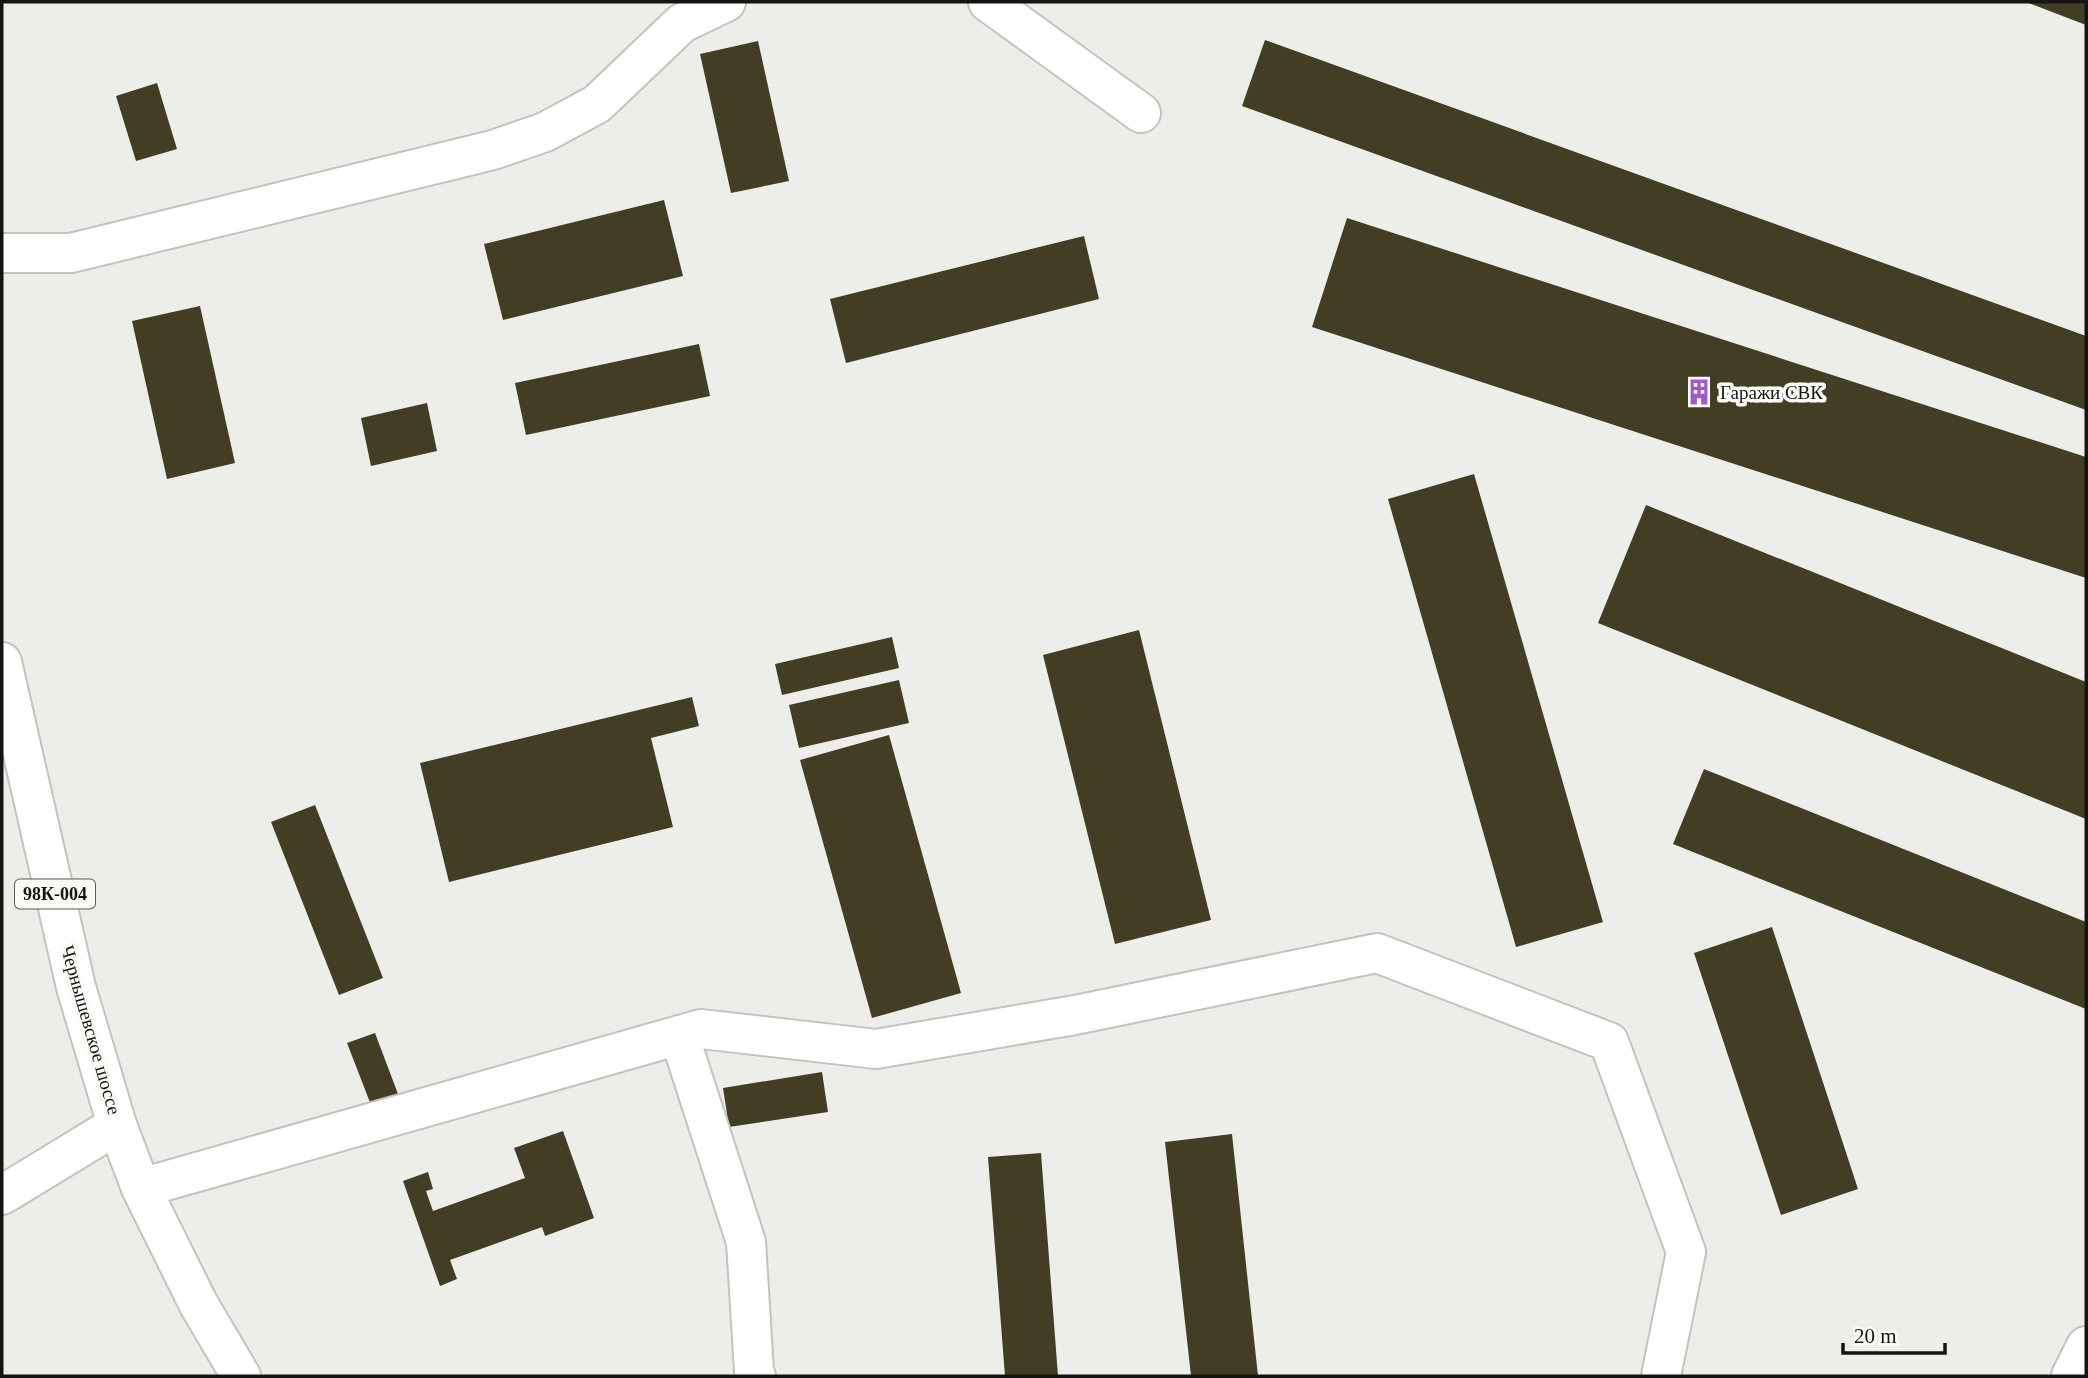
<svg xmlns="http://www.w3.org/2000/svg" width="2088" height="1378" font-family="Georgia,serif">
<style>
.building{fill:#413e24}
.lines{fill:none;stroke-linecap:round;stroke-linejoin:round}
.minor-casing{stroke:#c3c3bf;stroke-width:42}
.major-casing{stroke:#c3c3bf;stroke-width:42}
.minor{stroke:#fff;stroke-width:38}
.major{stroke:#fff;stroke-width:38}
.labels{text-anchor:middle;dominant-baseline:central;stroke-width:7;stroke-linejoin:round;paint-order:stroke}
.shield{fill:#fafaf6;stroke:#595956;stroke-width:2}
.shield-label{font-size:18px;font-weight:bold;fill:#141412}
.poi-label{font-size:19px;fill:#141412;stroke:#fafaf6;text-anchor:start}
.street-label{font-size:19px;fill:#141412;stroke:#fafaf6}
</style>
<rect width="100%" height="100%" fill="#edede9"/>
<path class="building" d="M2026 2H2086V25Z
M1265 40 2086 336V410L1242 106Z
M758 41 789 181 731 193 700 54Z
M157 83 177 149 136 161 116 96Z
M664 200 683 276 503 320 484 244Z
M1347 218 2086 457V578L1312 327Z
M1084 236 1099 299 846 363 830 299Z
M200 306 235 463 167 479 132 321Z
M699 344 710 396 526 435 515 383Z
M427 403 437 451 371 466 361 418Z
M1474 474 1603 922 1516 947 1388 499Z
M1646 505 2086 682V819L1598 623Z
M1139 630 1211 920 1115 944 1043 655Z
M892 637 899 668 782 695 775 664Z
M899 680 909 723 799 748 789 705Z
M692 697 699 726 651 738 673 827 449 882 420 763Z
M889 735 961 993 872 1018 800 760Z
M1704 769 2086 922V1009L1673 844Z
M315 805 383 978 339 995 271 822Z
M1772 927 1858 1189 1781 1215 1694 953Z
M375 1033 398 1094 371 1105 347 1043Z
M822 1072 828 1112 729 1127 723 1088Z
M563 1131 594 1218 545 1236 542 1227 450 1260 457 1279 440 1286 403 1181 428 1172 433 1189 426 1191 433 1211 525 1178 514 1148Z
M1232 1134 1258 1376H1191L1165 1142Z
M1041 1153 1058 1376H1005L988 1157Z"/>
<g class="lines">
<g class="minor-casing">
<path id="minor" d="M988 2 1141 113
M2 253H71L493 150 545 132 597 104 682 23 726 2
M679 1035 746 1242 754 1371 756 1376
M141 1188 701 1029 876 1049 1075 1015 1377 953 1609 1042 1686 1252 1661 1376
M2 1195 117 1125
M2071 1376 2086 1346"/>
</g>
<g class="major-casing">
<path id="major" d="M2 662 76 987 117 1125 141 1188 199 1305 241 1376"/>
</g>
<use href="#minor" class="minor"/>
<use href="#major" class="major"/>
</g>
<defs>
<g id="building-bare" transform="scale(2.1)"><path d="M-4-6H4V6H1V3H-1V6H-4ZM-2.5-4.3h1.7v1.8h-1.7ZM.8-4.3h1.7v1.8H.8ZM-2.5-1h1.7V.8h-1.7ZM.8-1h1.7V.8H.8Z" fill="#a359cc" stroke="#fafaf6" stroke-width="2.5" paint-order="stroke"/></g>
</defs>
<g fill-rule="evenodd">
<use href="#building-bare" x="1699" y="392"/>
</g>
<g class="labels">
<rect class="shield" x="15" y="879.5" width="80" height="29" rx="5"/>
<g class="shield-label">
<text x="55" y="894">98К-004</text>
</g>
<g class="poi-label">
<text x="1720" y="392">Гаражи СВК</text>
</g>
<g class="street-label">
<text transform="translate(91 1030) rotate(74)">Чернышевское шоссе</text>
</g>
</g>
<rect width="2088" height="1378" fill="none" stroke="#141412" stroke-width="7"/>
<path d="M1843 1343v10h102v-10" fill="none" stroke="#141412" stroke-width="3.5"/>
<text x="1854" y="1343" font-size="21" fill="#141412" stroke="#fafaf6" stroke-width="5" paint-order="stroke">20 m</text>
</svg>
